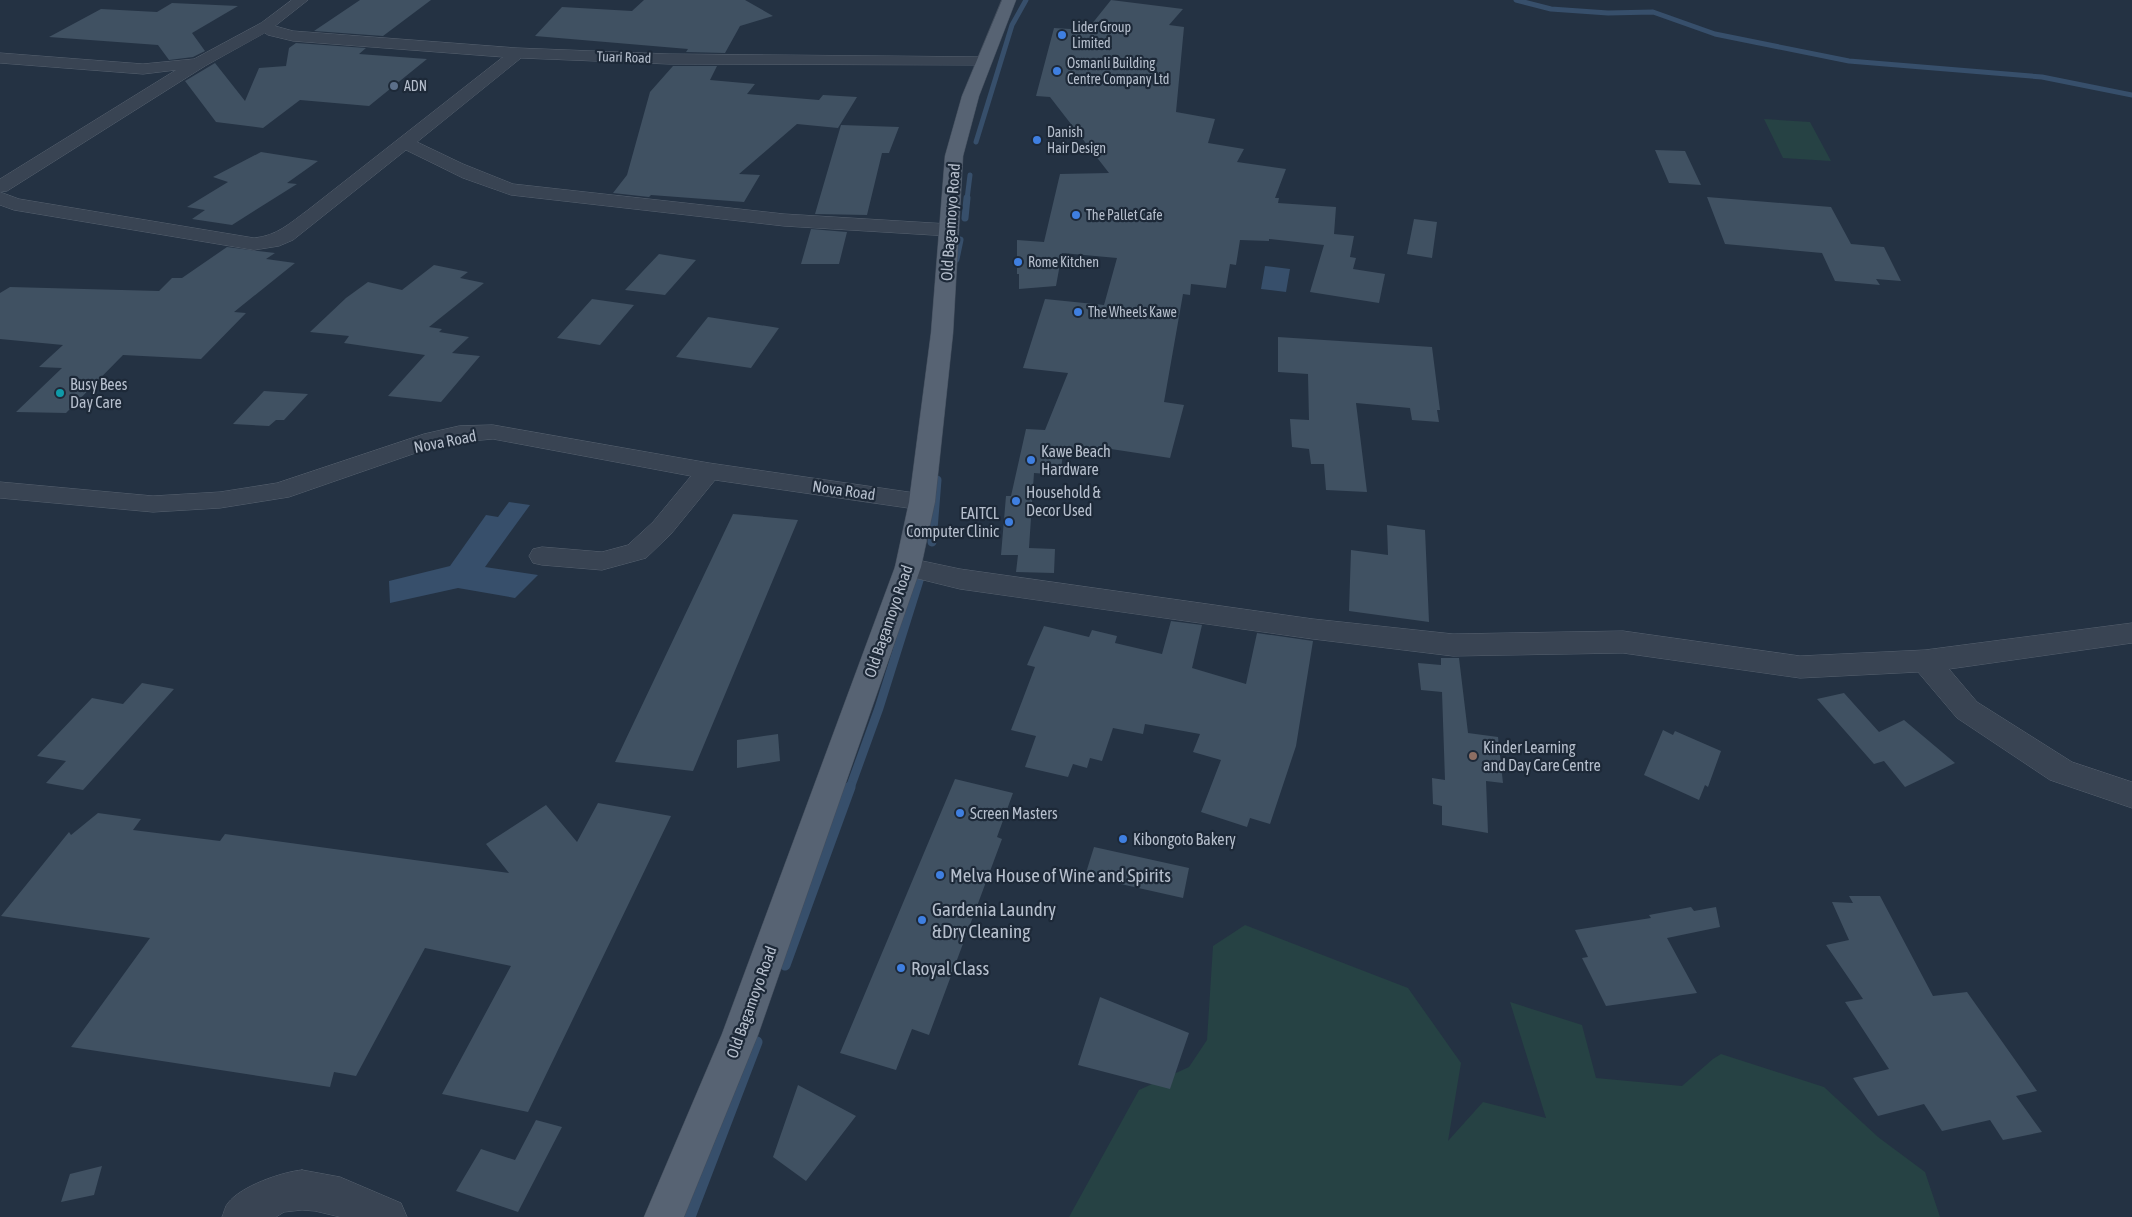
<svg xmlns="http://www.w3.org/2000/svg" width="2132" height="1217" font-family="'Asap Condensed',sans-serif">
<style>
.green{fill:#264244}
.water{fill:#374f6b}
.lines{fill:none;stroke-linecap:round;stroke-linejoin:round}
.stream-far3{stroke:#374f6b;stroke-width:5}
.stream-far2{stroke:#374f6b;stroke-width:7}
.stream-far1{stroke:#374f6b;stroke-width:9}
.stream{stroke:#374f6b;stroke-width:11}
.building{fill:#405162}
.minor-casing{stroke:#576270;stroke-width:1}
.primary-casing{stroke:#424d5c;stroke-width:1}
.minor{fill:#394453;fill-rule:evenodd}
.primary{fill:#576373;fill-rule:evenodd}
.shop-dot{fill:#3f7fe0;stroke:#1d2938;stroke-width:2}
.service-dot{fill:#5c6f8a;stroke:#1d2938;stroke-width:2}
.culture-dot{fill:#0f9aa8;stroke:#1d2938;stroke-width:2}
.education-dot{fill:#8d6e63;stroke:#1d2938;stroke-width:2}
.labels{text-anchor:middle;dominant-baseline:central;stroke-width:4.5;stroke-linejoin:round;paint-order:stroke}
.far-poi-label{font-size:14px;fill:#b6bfcd;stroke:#1d2938;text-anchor:start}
.far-street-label{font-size:14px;fill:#b6bfcd;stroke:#1d2938}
.street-label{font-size:16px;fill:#b6bfcd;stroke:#1d2938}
.poi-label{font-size:16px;fill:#b6bfcd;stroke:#1d2938;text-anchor:start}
.near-poi-label{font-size:19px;fill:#b6bfcd;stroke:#1d2938;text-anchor:start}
</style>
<rect width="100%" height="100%" fill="#243243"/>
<path class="green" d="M 1764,119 L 1810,122 L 1831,161 L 1783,158 Z
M 1245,925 L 1408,988 L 1461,1063 L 1448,1141 L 1483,1102 L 1546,1118 L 1510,1002 L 1582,1025 L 1596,1078 L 1682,1086 L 1713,1059 L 1721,1054 L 1824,1087 L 1878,1137 L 1925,1172 L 1940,1217 L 1069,1217 L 1139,1090 L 1189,1067 L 1207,1040 L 1213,946 Z"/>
<path class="water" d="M 1265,266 L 1290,269 L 1286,292 L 1261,289 Z
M 509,502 L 530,505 L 485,567 L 538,575 L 515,598 L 458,588 L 390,603 L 389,581 L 450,566 L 486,515 L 498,517 Z"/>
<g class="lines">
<path class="stream-far3" d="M 1516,0 L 1551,9 L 1608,13 L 1653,12 L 1715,34 L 1849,61 L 2042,77 L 2132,95
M 976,142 L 1012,25 L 1026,0
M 967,199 L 970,175"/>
<path class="stream-far2" d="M 965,218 L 967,198
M 956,259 L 960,240"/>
<path class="stream-far1" d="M 932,542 L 937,480
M 850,788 L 879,708 L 922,571"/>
<path class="stream" d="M 785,965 L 850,787
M 690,1217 L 757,1042"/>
</g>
<path class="building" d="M 360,0 L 431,0 L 383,36 L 314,31 Z
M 644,0 L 745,0 L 773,16 L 740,26 L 725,53 L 686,52 L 688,49 L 535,36 L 562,7 L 632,11 Z
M 1111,0 L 1183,9 L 1169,25 L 1184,27 L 1176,112 L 1215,119 L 1208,143 L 1244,149 L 1237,162 L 1286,169 L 1275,198 L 1279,198 L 1278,203 L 1336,207 L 1334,234 L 1354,236 L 1350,257 L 1356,258 L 1353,269 L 1385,274 L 1379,303 L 1310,292 L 1324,245 L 1269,239 L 1269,241 L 1240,240 L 1236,265 L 1230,264 L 1226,288 L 1191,284 L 1190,295 L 1183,294 L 1164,402 L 1184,405 L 1170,458 L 1111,449 L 1110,453 L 1064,448 L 1060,475 L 1034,473 L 1029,548 L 1055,549 L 1054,573 L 1016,572 L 1018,555 L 1001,555 L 1006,496 L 1011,496 L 1026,429 L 1045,430 L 1068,373 L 1023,368 L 1045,299 L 1104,305 L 1117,258 L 1062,253 L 1056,286 L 1019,289 L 1019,274 L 1017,274 L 1017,240 L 1044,242 L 1060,174 L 1109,173 L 1050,97 L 1036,96 L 1054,28 L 1087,30 Z
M 172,3 L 238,6 L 192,33 L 205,51 L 193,57 L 169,60 L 158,45 L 49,37 L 101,9 L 157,12 Z
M 296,43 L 366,48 L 359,54 L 427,59 L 369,106 L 300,100 L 263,128 L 216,122 L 185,81 L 215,63 L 245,101 L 259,68 L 286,66 L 289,48 Z
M 673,66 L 717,66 L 710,80 L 755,84 L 747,94 L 819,100 L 823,95 L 857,97 L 838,128 L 797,124 L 739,174 L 760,175 L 744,202 L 651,195 L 649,197 L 613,193 L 627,175 L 650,92 Z
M 841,125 L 899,127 L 889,153 L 882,153 L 867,215 L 815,214 Z
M 1655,150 L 1685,151 L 1701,185 L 1669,183 Z
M 261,152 L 318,161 L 287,183 L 297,184 L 232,225 L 192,219 L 205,210 L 187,207 L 228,182 L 213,177 Z
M 1707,197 L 1831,207 L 1851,244 L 1884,247 L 1901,281 L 1876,279 L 1880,285 L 1835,281 L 1822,253 L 1725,244 Z
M 1414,219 L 1437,222 L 1432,258 L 1407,254 Z
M 811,229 L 847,232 L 839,264 L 801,264 Z
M 227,247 L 275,253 L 266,259 L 295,263 L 234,312 L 246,313 L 201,359 L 123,355 L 66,413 L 16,412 L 62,368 L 39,367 L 63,345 L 0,339 L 0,293 L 10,287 L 159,291 L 172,278 L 182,278 Z
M 659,254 L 696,260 L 665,295 L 625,290 Z
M 434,265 L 468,272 L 460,278 L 484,283 L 429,327 L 442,329 L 439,332 L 469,337 L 452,353 L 480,356 L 441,402 L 388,396 L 425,355 L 344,343 L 349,336 L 310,332 L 346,298 L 368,282 L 402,290 Z
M 592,299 L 634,305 L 600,345 L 557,338 Z
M 708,317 L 779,328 L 751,368 L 676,357 Z
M 1278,337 L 1432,347 L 1440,410 L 1437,410 L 1439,422 L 1412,420 L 1410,408 L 1356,403 L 1367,492 L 1326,490 L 1324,464 L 1311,464 L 1309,449 L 1292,447 L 1290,419 L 1309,420 L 1308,374 L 1278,372 Z
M 264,391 L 308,394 L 284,420 L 276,420 L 269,426 L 233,424 Z
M 733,514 L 798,520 L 693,771 L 615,762 Z
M 1387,525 L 1425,530 L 1429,622 L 1349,611 L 1351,550 L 1388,555 Z
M 1171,621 L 1202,625 L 1192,668 L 1246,684 L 1257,633 L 1313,641 L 1296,746 L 1270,824 L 1250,818 L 1247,827 L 1201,812 L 1221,760 L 1193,752 L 1200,734 L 1145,724 L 1143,734 L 1113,728 L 1102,761 L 1090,758 L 1087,768 L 1073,764 L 1068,777 L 1025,767 L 1036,736 L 1011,730 L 1035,667 L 1027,665 L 1044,626 L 1089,637 L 1092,630 L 1117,636 L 1115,643 L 1162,654 Z
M 1441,658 L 1459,658 L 1468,733 L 1498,737 L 1503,783 L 1486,781 L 1488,833 L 1442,825 L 1442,806 L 1433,804 L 1432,778 L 1445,780 L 1442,692 L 1421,690 L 1418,663 L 1441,665 Z
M 142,683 L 174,689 L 83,790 L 46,783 L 66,761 L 37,756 L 92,698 L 123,704 Z
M 1844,693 L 1879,732 L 1904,720 L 1955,763 L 1905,787 L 1884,761 L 1874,764 L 1817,699 Z
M 1663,730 L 1673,735 L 1675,731 L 1721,751 L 1708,787 L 1705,785 L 1699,800 L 1644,775 Z
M 778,734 L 780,761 L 737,768 L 737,740 Z
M 955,779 L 1013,793 L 997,837 L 1002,839 L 929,1035 L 912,1029 L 896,1070 L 840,1053 Z
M 598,803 L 671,816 L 528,1112 L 442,1094 L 511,966 L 425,948 L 356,1076 L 334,1072 L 330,1087 L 71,1047 L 150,938 L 1,916 L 69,832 L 71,835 L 98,813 L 141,819 L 133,830 L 220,841 L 225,834 L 509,873 L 486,844 L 546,805 L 577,842 Z
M 1094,847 L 1189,868 L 1183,898 L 1085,876 Z
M 1849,896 L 1880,896 L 1933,996 L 1967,992 L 2037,1091 L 2016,1096 L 2042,1132 L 2003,1140 L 1990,1120 L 1942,1131 L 1924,1104 L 1878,1116 L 1853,1078 L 1889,1069 L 1845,1002 L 1863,999 L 1826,945 L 1849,940 L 1832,902 L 1853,903 Z
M 1691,907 L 1694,911 L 1716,907 L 1720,927 L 1667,938 L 1697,993 L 1606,1006 L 1582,958 L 1588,957 L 1575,930 L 1651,918 L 1649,915 Z
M 1100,997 L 1189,1033 L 1170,1089 L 1078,1065 Z
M 798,1085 L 856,1116 L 806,1181 L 773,1157 Z
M 536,1120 L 562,1127 L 518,1212 L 456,1191 L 481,1149 L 515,1160 Z
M 102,1166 L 94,1195 L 61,1202 L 70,1174 Z"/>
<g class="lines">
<g class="minor-casing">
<path id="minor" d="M 292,0 L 308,0 L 275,26 L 293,31 L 517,48 L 669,54 L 990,57 L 992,60 L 990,63 L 984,65 L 669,64 L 521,58 L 417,142 L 463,164 L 513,184 L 784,214 L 949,224 L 956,226 L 959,230 L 956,234 L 949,236 L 784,226 L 511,195 L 463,178 L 406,150 L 293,240 L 279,246 L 254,250 L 14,210 L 0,205 L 0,179 L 176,70 L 143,74 L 0,63 L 0,53 L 143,64 L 194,59 L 261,23 ZM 265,33 L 268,35 L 293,41 L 503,57 L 308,210 C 290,223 277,236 254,238 L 19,199 L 0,192 L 7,191 L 205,66 Z
M 493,425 L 709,463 L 922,494 L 931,496 L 935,502 L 931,508 L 922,510 L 715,480 L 671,534 L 646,558 L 602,570 L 542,565 L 533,563 L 529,556 L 533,549 L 542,547 L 602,552 L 628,545 L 653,522 L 691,476 L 493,439 L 459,442 L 430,448 L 289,497 L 220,508 L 153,512 L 0,498 L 0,482 L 153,496 L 220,492 L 277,483 L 424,434 L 459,426 Z
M 908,558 L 960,569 L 1313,619 L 1453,634 L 1623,631 L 1800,656 L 1925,650 L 2132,623 L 2132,643 L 1949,669 L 1977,702 L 2072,762 L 2132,782 L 2132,808 L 2050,780 L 1957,718 L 1918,672 L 1800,678 L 1623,653 L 1453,656 L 1313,639 L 960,589 L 899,574 L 895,567 L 899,560 Z
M 302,1170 L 340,1177 L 401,1203 L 407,1217 L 340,1217 L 315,1211 L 302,1210 L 284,1212 L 276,1217 L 222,1217 C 224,1213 225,1206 228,1203 C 241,1186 282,1172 302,1170 Z"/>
</g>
<g class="primary-casing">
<path id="primary" d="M 1002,0 L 1016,0 L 979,96 L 963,156 L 953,333 L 935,502 L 921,567 L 758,1035 L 684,1217 L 644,1217 L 722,1034 L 895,567 L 909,502 L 931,333 L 945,156 L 962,96 Z"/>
</g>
<use href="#minor" class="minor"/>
<use href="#primary" class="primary"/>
</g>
<g class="shop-dot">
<circle cx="1062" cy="35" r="5"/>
<circle cx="1057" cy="71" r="5"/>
<circle cx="1037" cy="140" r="5"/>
<circle cx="1076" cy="215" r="5"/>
<circle cx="1018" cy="262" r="5"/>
<circle cx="1078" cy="312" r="5"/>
<circle cx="1031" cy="460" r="5"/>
<circle cx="1016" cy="501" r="5"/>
<circle cx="1009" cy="522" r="5"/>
<circle cx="960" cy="813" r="5"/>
<circle cx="1123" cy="839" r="5"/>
<circle cx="940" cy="875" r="5"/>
<circle cx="922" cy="920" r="5"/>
<circle cx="901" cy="968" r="5"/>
</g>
<circle class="service-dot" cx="394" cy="86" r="5"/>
<circle class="culture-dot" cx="60" cy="393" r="5"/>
<circle class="education-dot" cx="1473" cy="756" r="5"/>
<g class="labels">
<g class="far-poi-label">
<text x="1072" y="27">Lider Group<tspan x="1072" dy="16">Limited</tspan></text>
<text x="1067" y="63">Osmanli Building<tspan x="1067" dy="16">Centre Company Ltd</tspan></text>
<text x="404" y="86">ADN</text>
<text x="1047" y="132">Danish<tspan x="1047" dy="16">Hair Design</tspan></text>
<text x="1086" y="215">The Pallet Cafe</text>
<text x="1028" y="262">Rome Kitchen</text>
<text x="1088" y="312">The Wheels Kawe</text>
</g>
<g class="far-street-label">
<text transform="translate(624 57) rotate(2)">Tuari Road</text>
</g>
<g class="street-label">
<text transform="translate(950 222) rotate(-86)">Old Bagamoyo Road</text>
<text transform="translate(445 441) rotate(-11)">Nova Road</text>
<text transform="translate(844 490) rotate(8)">Nova Road</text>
<text transform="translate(888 621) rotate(-71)">Old Bagamoyo Road</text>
<text transform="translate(751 1002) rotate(-70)">Old Bagamoyo Road</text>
</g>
<g class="poi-label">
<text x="70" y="384">Busy Bees<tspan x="70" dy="18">Day Care</tspan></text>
<text x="1041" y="451">Kawe Beach<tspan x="1041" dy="18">Hardware</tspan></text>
<text x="1026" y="492">Household &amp;<tspan x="1026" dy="18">Decor Used</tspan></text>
<text x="999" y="513" text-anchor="end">EAITCL<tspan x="999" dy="18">Computer Clinic</tspan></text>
<text x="1483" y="747">Kinder Learning<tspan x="1483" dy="18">and Day Care Centre</tspan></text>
<text x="970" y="813">Screen Masters</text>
<text x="1133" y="839">Kibongoto Bakery</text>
</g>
<g class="near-poi-label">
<text x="950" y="875">Melva House of Wine and Spirits</text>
<text x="932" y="909">Gardenia Laundry<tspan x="932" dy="22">&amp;Dry Cleaning</tspan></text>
<text x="911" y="968">Royal Class</text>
</g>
</g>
</svg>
